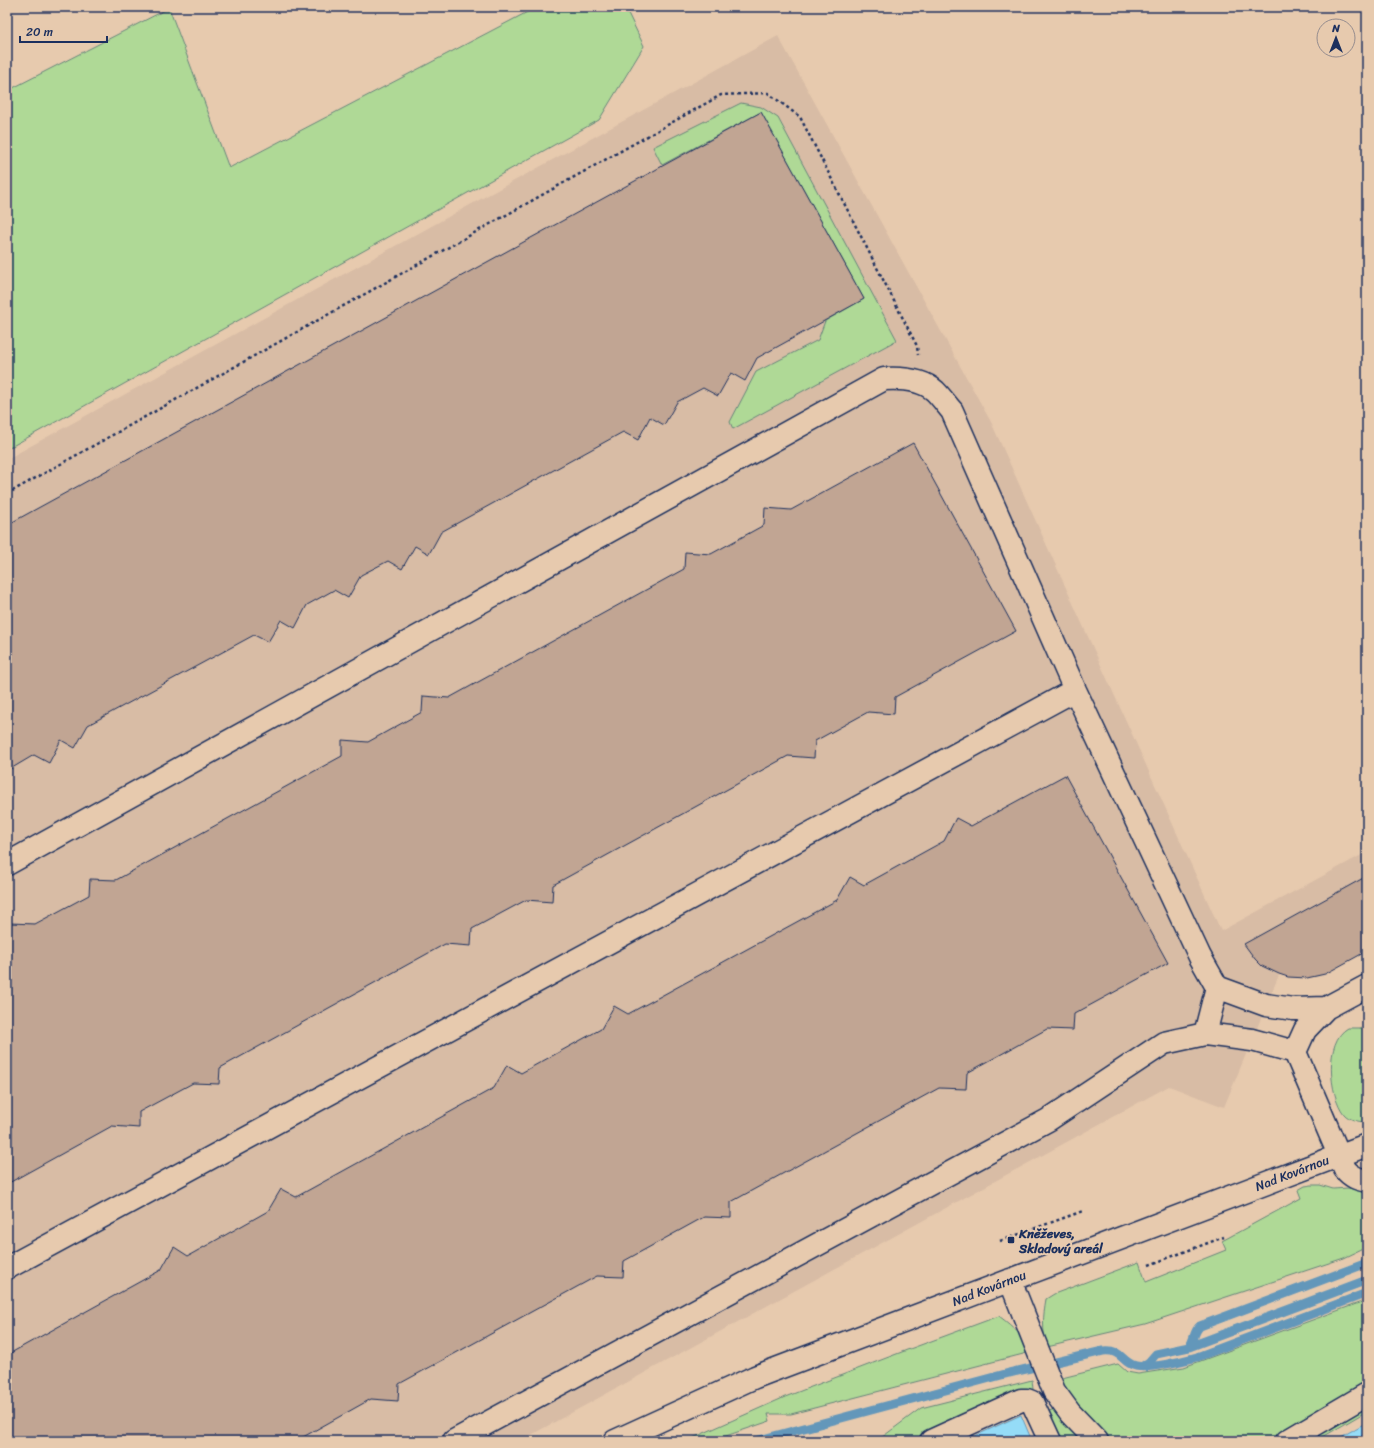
<svg xmlns="http://www.w3.org/2000/svg" width="1374" height="1448" font-family="Sriracha,sans-serif">
<style>
.built{fill:#d8bca5}
.green{fill:#afd996;stroke:#65847a}
.water{fill:#95dcf7;stroke:#6497ba}
.lines{fill:none;stroke-linecap:round;stroke-linejoin:round}
.stream{stroke:#6497ba;stroke-width:9}
.building{fill:#c1a593;stroke:#1b2f5e}
.minor-casing{stroke:#1b2f5e;stroke-width:25}
.path{stroke:#1b2f5e;stroke-width:2.5;stroke-dasharray:3 3;stroke-linecap:butt}
.minor{stroke:#e7caae;stroke-width:22}
.poi-dot{fill:#1b2f5e;stroke:#e7caae;stroke-width:1.5}
.labels{text-anchor:middle;dominant-baseline:central;stroke-width:4;stroke-linejoin:round;paint-order:stroke}
.street-label{font-size:13px;fill:#1b2f5e;stroke:#e7caae}
.poi-label{font-size:13px;font-weight:bold;fill:#1b2f5e;stroke:#e7caae;text-anchor:start}
</style>
<rect width="100%" height="100%" fill="#e7caae"/>
<filter id="ink" filterUnits="userSpaceOnUse"><feTurbulence type="fractalNoise" baseFrequency=".025" numOctaves="2"/><feDisplacementMap in="SourceGraphic" scale="8" xChannelSelector="R" yChannelSelector="G"/><feConvolveMatrix kernelMatrix="1 2 1 2 8 2 1 2 1" color-interpolation-filters="sRGB"/></filter>
<g filter="url(#ink)">
<path class="built" d="M 778,36 L 991,422 L 1221,931 L 1367,852 L 1367,951 L 1325,974 L 1316,977 L 1296,978 L 1279,975 L 1224,1107 L 1169,1086 L 520,1441 L 7,1441 L 7,459 Z"/>
<path class="green" d="M 537,7 L 625,7 L 644,46 L 599,120 L 7,449 L 7,91 L 169,8 L 229,168 Z
M 741,103 L 761,107 L 778,118 L 897,340 L 733,429 L 730,422 L 756,372 L 818,340 L 825,321 L 864,299 L 761,112 L 662,165 L 653,147 Z
M 1348,1028 L 1359,1028 L 1367,1030 L 1367,1122 C 1360,1122 1349,1120 1344,1114 C 1329,1095 1324,1041 1348,1028 Z
M 1312,1185 L 1320,1185 L 1333,1189 L 1348,1188 L 1367,1192 L 1367,1247 L 1344,1258 L 1145,1324 L 1047,1347 C 1042,1330 1043,1316 1046,1299 L 1054,1294 L 1139,1262 L 1146,1282 L 1226,1250 L 1222,1241 L 1301,1198 L 1298,1190 L 1305,1186 Z
M 1367,1300 L 1367,1383 L 1269,1441 L 1109,1441 L 1079,1409 L 1058,1379 L 1118,1364 L 1127,1372 L 1138,1374 L 1184,1367 Z
M 999,1316 C 1016,1329 1021,1334 1031,1352 L 791,1414 L 768,1414 L 770,1421 L 711,1441 L 686,1441 L 785,1397 L 907,1350 Z
M 1032,1380 L 1033,1389 L 1013,1396 L 916,1441 L 877,1441 L 921,1408 Z
M 1367,1403 L 1367,1411 L 1316,1441 L 1303,1441 Z
M 1054,1409 L 1086,1441 L 1058,1441 L 1047,1412 Z"/>
<path class="water" d="M 1021,1415 L 1032,1441 L 964,1441 Z
M 1367,1422 L 1367,1441 L 1334,1441 Z"/>
<g class="lines">
<path class="stream" d="M 1189,1347 C 1195,1340 1193,1332 1200,1326 L 1367,1263
M 1143,1366 L 1149,1362 L 1156,1354 L 1189,1347 L 1367,1280
M 756,1441 L 1009,1373 L 1103,1351 C 1123,1349 1121,1363 1136,1366 C 1150,1369 1182,1361 1197,1357 L 1367,1293"/>
</g>
<path class="building" d="M 761,112 L 864,299 L 757,358 L 745,381 L 731,373 L 718,396 L 703,388 L 677,402 L 664,425 L 650,417 L 638,440 L 623,432 L 441,532 L 429,554 L 415,546 L 402,569 L 388,561 L 361,575 L 348,598 L 334,590 L 307,605 L 295,628 L 281,620 L 268,642 L 254,635 L 88,725 L 75,748 L 61,740 L 49,763 L 34,755 L 7,771 L 7,525 Z
M 913,443 L 1016,631 L 895,697 L 894,714 L 868,712 L 815,741 L 814,758 L 788,756 L 553,885 L 552,902 L 526,900 L 472,929 L 471,946 L 445,944 L 220,1068 L 219,1084 L 193,1083 L 139,1112 L 139,1128 L 112,1126 L 7,1184 L 7,940 L 9,939 L 10,923 L 35,924 L 89,895 L 90,879 L 116,880 L 342,756 L 342,740 L 368,742 L 422,712 L 423,696 L 449,698 L 684,569 L 685,552 L 711,554 L 764,525 L 765,508 L 791,510 Z
M 1065,775 L 1168,963 L 1074,1014 L 1073,1030 L 1047,1029 L 967,1073 L 966,1089 L 939,1088 L 731,1202 L 731,1218 L 704,1217 L 624,1261 L 623,1277 L 597,1276 L 399,1384 L 398,1401 L 371,1399 L 296,1441 L 7,1441 L 7,1355 L 161,1270 L 174,1247 L 188,1256 L 268,1211 L 281,1189 L 296,1197 L 494,1088 L 507,1065 L 521,1073 L 601,1029 L 614,1006 L 628,1014 L 837,900 L 850,877 L 864,885 L 944,841 L 956,818 L 971,826 Z
M 1367,876 L 1367,951 L 1325,974 L 1307,978 L 1288,977 L 1279,974 L 1262,966 L 1255,959 L 1244,944 Z"/>
<g class="lines">
<g class="minor-casing">
<path id="minor" d="M 7,864 L 884,379 C 901,378 922,379 935,391 C 941,397 946,404 952,411 L 1075,690 L 1200,957 L 1217,987 L 1205,1034
M 1367,986 L 1326,1008 L 1305,1030 L 1295,1052 L 1345,1169 C 1351,1177 1358,1179 1367,1181
M 1217,987 L 1266,1005 L 1293,1009 L 1326,1008
M 7,1268 L 1075,690
M 1010,1280 L 1054,1391 L 1070,1413 L 1097,1441
M 454,1441 L 1048,1120 L 1164,1043 L 1205,1034 L 1252,1040 L 1295,1052
M 615,1441 L 755,1377 L 1367,1145
M 931,1441 L 1021,1400 L 1027,1400 L 1032,1402 L 1050,1441
M 1287,1441 L 1367,1394"/>
</g>
<path class="path" d="M 7,494 L 721,95 L 768,93 L 800,117 L 917,346 L 918,355
M 1000,1241 L 1083,1211
M 1149,1265 L 1224,1237"/>
<use href="#minor" class="minor"/>
</g>
</g>
<rect class="poi-dot" x="1007" y="1236" width="8" height="8" rx="2"/>
<g class="labels">
<g class="street-label">
<text transform="translate(1292 1173) rotate(-21)">Nad Kovárnou</text>
<text transform="translate(989 1288) rotate(-21)">Nad Kovárnou</text>
</g>
<g class="poi-label">
<text x="1019" y="1233">Kněževes,<tspan x="1019" dy="15">Skladový areál</tspan></text>
</g>
</g>
<rect width="1374" height="1448" fill="none" stroke="#e7caae" stroke-width="24"/>
<rect x="12" y="12" width="1350" height="1424" fill="none" stroke="#1b2f5e" stroke-width="1.5" filter="url(#ink)"/>
<g transform="translate(1336 38)"><circle r="19" fill="#e7caae" stroke="#958c8e"/>
<path d="M0-3L7 15L0 10L-7 15Z" fill="#1b2f5e"/>
<text y="-6" font-size="11" font-weight="bold" text-anchor="middle" fill="#1b2f5e">N</text>
</g>
<path d="M20 36v6h87v-6" fill="none" stroke="#1b2f5e" stroke-width="2"/>
<text x="26" y="36" font-size="12" fill="#1b2f5e" stroke="#e7caae" stroke-width="3" paint-order="stroke">20 m</text>
</svg>
